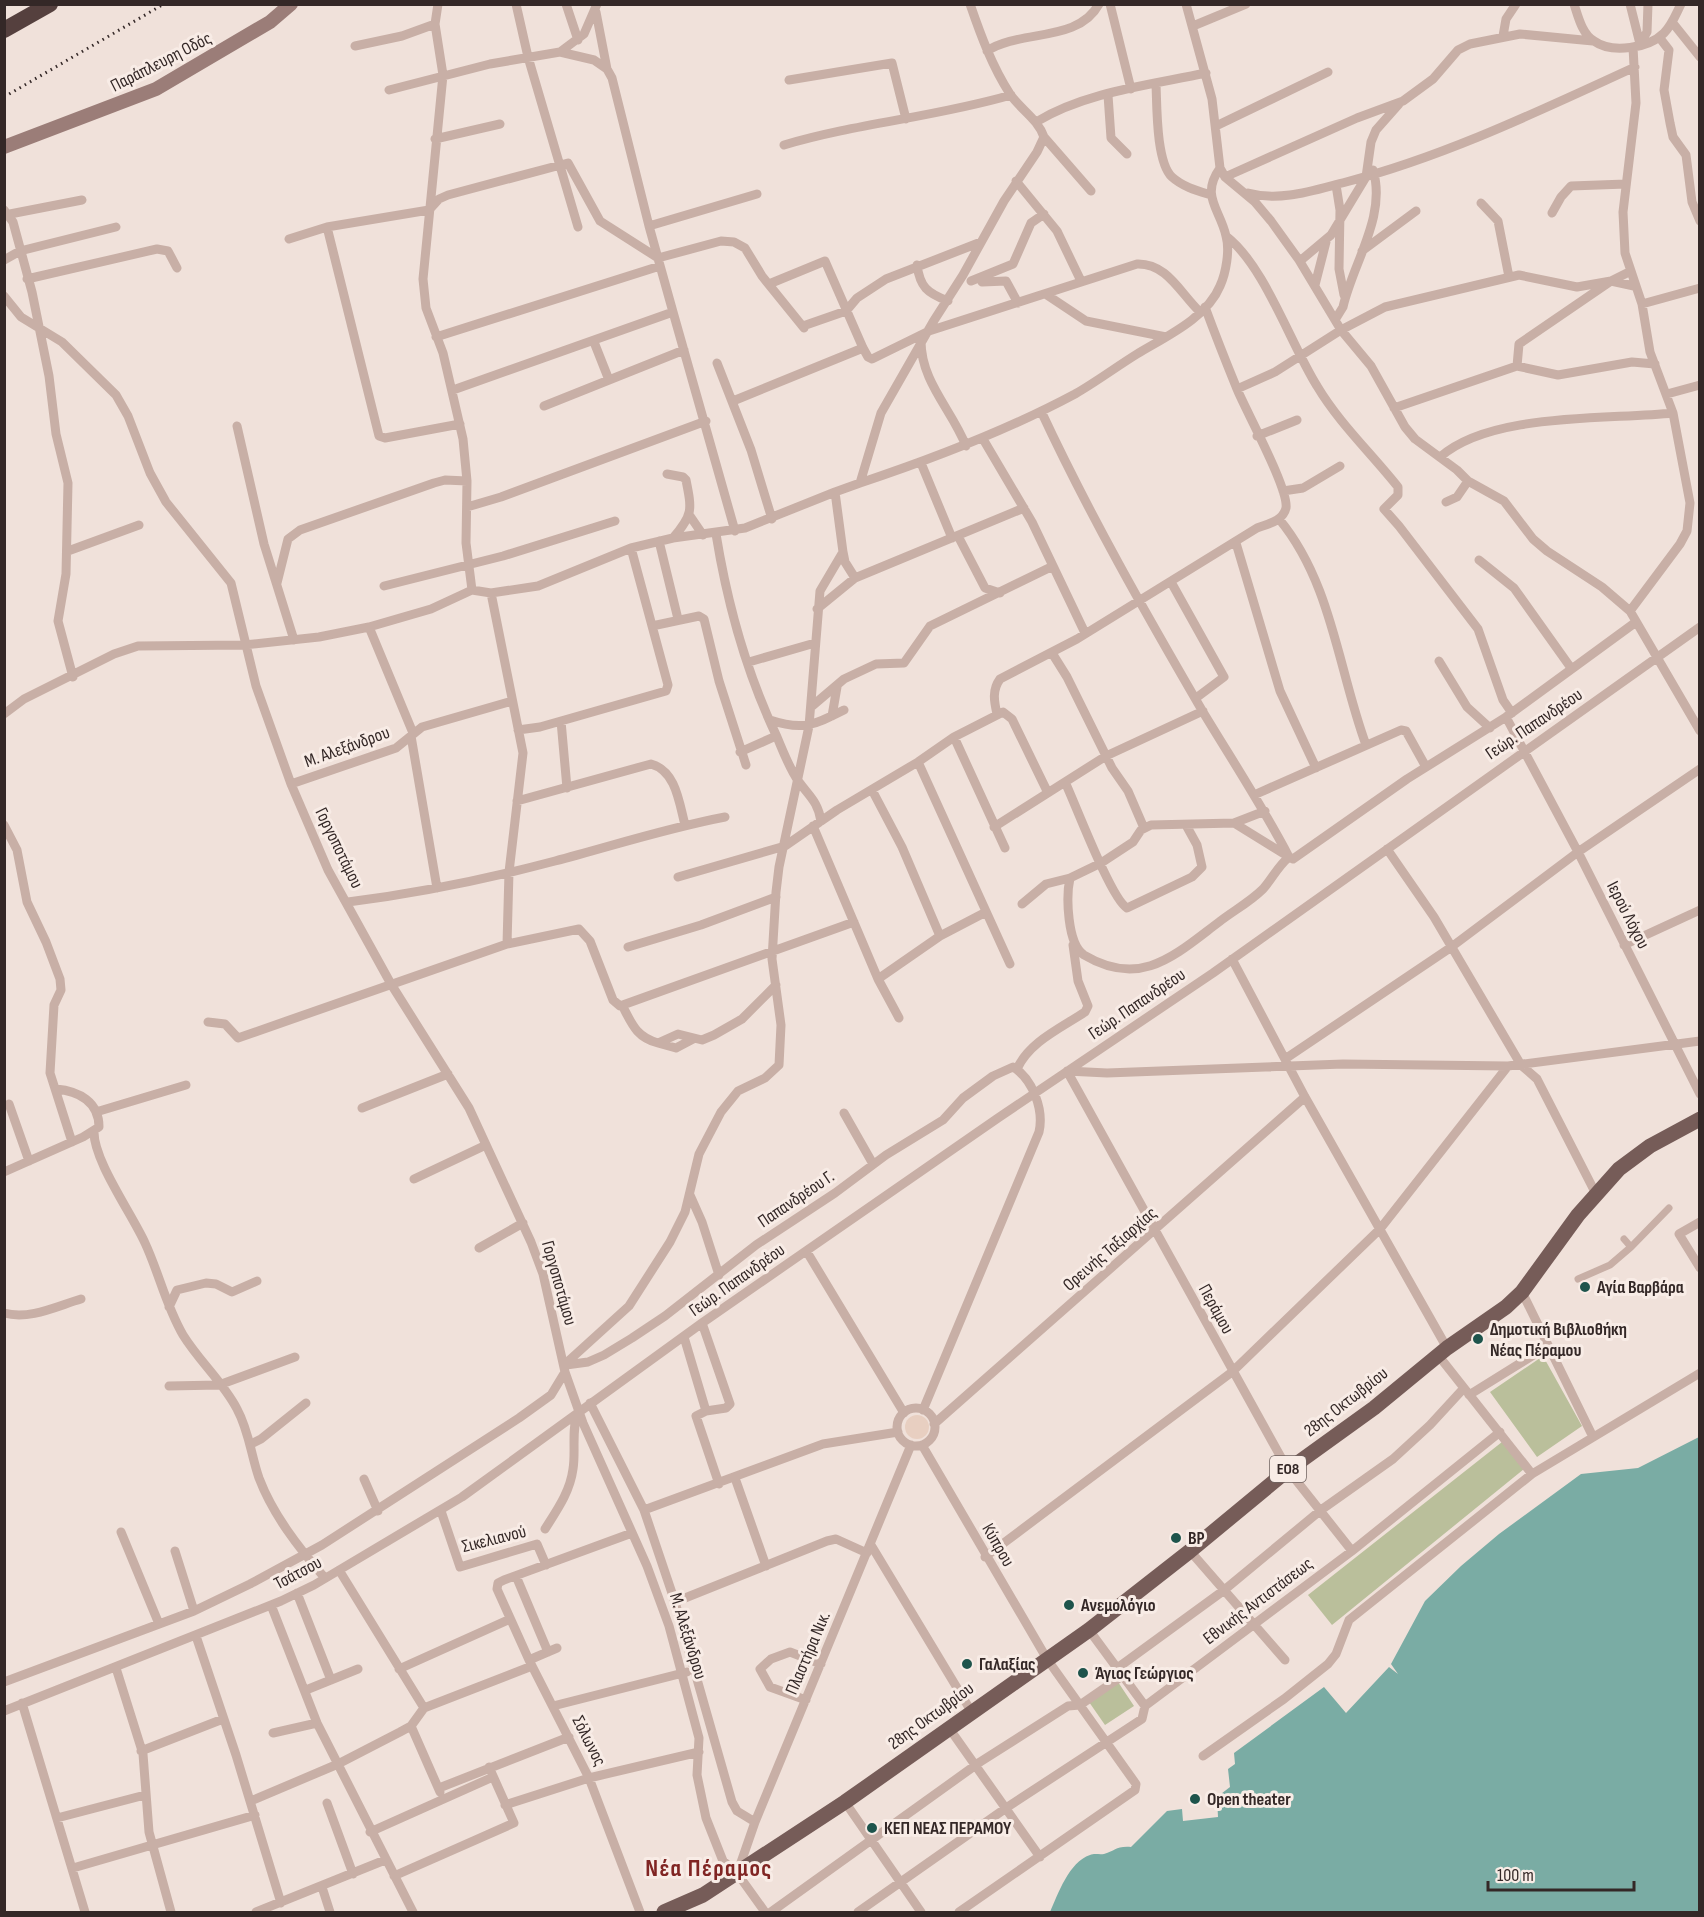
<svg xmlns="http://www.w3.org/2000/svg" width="1704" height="1917" font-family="'Sofia Sans Condensed',sans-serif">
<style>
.green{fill:#babf9b}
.plaza{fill:#e8cfc1}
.water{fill:#7aaca4}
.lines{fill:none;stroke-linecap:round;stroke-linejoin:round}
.pedestrian{stroke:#c8afa6;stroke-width:7}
.minor{stroke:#c8afa6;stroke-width:9}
.secondary{stroke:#9b7d78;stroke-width:14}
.primary{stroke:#765c58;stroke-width:15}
.motorway{stroke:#55403e;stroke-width:16}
.rail{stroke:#342827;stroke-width:3;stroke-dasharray:1.5 4.5;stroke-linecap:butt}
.poi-dot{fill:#1e544c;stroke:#f8ece6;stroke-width:2}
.labels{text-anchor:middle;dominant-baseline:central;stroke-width:6;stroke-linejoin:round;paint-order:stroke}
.shield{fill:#f8ece6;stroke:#6f6360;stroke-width:1.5}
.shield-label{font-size:16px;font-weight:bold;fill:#342827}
.street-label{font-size:18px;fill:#342827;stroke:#f8ece6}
.poi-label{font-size:18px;font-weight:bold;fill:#342827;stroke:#f8ece6;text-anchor:start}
.district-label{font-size:24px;font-weight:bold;letter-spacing:1.5px;fill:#802523;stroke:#f8ece6}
</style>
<rect width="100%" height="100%" fill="#f0e1da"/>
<path class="green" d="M 1543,1356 L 1582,1426 L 1537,1457 L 1490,1392 Z
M 1502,1442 L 1524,1469 L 1332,1625 L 1308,1595 Z
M 1118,1682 L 1134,1706 L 1105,1725 L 1089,1702 Z"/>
<path class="plaza" d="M905 1427a12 12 0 1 1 24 0a12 12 0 1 1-24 0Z"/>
<path class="water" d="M 1699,1437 L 1699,1912 L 1050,1912 C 1058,1894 1069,1862 1090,1855 C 1095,1853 1099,1855 1104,1854 C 1116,1851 1115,1846 1131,1847 L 1167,1811 L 1182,1809 L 1183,1821 L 1218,1817 L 1217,1797 L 1230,1787 L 1228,1769 L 1235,1764 L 1234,1753 L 1324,1687 L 1346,1713 L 1389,1667 L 1398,1674 L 1391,1664 L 1425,1601 L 1461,1566 L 1499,1534 L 1581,1474 L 1638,1468 Z"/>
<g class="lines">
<path class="pedestrian" d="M 1624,1239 L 1631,1247 L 1669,1208
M 1578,1279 L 1610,1265 L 1631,1247"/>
<path class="minor" d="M 438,4 L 435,24 L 443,75 L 423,279 L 426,308 L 443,353 L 463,439 L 467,481 L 466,543 L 472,590
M 516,4 L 528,57 L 578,227
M 566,4 L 578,40
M 1110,4 L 1131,89
M 1186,4 L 1212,99 L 1220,168 L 1225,177 L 1255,202 L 1271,221 L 1299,260 L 1341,330 L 1371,366 L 1405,427 L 1415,439 L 1457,470 L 1468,481 L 1504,501 L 1533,539 L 1547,551 L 1602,587 L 1630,611 L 1700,731
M 1574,4 C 1578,16 1582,34 1594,41 C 1612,54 1649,48 1664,33 C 1672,25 1676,14 1681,4
M 1630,4 L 1640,44
M 596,12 L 607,69
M 1672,22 L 1700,57
M 1193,26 L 1246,4
M 1503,36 L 1506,19 L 1516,4
M 1659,37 L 1669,50 L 1664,90 L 1670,123 L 1673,137 L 1686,155 L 1692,202 L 1700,221
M 1640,44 L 1647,32 L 1648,4
M 355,46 L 402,36 L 435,24
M 987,51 C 1020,29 1078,43 1099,4
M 560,52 L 584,34 L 597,4
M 789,80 L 892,63 L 906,119
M 1156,84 C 1157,106 1156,162 1172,177 C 1183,187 1198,191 1211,195
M 389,90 L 490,64 L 560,52 L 594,60 L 607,69 L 612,78 L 649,226
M 1108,95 L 1111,138 L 1127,154
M 1036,122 C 1085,92 1150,85 1206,73
M 1216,126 L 1328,72
M 1044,137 L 1091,191
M 435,139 L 500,124
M 784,145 C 858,123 936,117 1011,95
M 1225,177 L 1357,118 L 1403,101 L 1433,79 L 1458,50 L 1470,44 L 1520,34 L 1593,41
M 1016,181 L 1057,231 L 1081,281
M 1336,185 L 1340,210 L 1339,269 L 1344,295
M 1248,193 C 1281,202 1314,190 1346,182 C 1446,156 1541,110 1635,67
M 1481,203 L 1498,221 L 1509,277
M 4,210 L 13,222 L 32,292 L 49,376 L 56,434 L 68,483 L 66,574 L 58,621 L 73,677
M 1552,213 L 1561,197 L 1571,186 L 1626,184
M 10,214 L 82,200
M 327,227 L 379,436 L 385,438 L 460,424
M 1226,236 C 1265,266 1290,343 1317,386 C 1339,423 1371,453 1398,487 L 1398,495 L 1384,509 L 1399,526 L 1478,629 L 1503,700 L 1512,713
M 289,239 L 327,227 L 429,210 L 439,199 L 448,195 L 568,163 L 600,221 L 658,258 L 721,241 L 734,242 L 745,248 L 762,276 L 804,328
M 1362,251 L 1416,211
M 4,260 L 20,251 L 116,227
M 1300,261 L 1331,235 L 1366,177 L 1371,142 L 1376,130 L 1399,104
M 917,265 C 920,287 927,293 948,301
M 27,279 L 157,249 L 168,251 L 177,268
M 971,281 L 1013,264 L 1031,223 L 1044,214
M 982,282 L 1006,281 L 1018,303
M 769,284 L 825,261 L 863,348 L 868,357 L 872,359 L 929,331 L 1137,264 C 1167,263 1180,293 1200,312
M 1315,285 L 1326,242
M 1047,295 L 1086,321 L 1166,337
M 4,296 L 21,317 L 62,342 L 116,395 L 128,416 L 150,473 L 166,502 L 231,583 L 256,686 L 291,784 L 328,870 L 391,984 L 469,1108 L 531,1242 L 543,1274 L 565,1372 L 583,1423 L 647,1566 L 669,1626 L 699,1738 L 697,1775 L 706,1818 L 723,1861 L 737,1873 L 765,1912
M 1642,304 L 1700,288
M 673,312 L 649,226 L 757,194
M 1335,320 L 1343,307 C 1353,263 1387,216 1373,170
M 803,326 L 846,311 L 857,298 L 886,279 L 981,242
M 436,337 L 660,266
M 921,341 C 921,382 952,410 966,446
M 594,342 L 609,380
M 717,363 L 751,450 L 772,519
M 1517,366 L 1519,344 L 1611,281 L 1634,286
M 1237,389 L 1275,372 L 1341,330 L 1385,307 L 1519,275 L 1577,287 L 1611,281 L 1629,272
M 453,390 L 673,312 L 735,531
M 1667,394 L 1700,385
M 733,401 L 863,348
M 544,406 L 684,350
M 1394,408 L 1517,366 L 1558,375 L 1632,362 L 1655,364
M 1041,411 C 1089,514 1146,614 1203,712 C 1232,760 1263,807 1289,857 L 1293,859 L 1407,779 L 1506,717 L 1636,622
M 237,426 L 264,544 L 294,640
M 1257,436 L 1297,420
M 983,439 L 1032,522 L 1085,633
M 1440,457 C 1491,412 1607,420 1673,413
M 921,463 L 952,538
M 667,474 L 683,477 L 686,480 C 692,510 693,515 673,538
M 860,483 C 935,458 1006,431 1075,394 C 1096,382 1116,367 1137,354 C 1165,337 1207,318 1220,286 C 1226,273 1230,250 1226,236 C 1220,209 1200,196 1220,168
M 1283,491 L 1303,488 L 1340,466
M 1446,502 L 1457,497 L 1468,481
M 467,507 L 501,497 L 706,421
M 690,516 L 703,535
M 1279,519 C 1332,583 1338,669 1366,745
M 716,534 C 727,602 747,674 777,737 C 783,751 790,770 799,782 C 810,797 818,802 821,821
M 958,536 L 985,588 L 1000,593
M 659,541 L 678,619
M 1236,543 L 1280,691 L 1316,768
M 68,551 L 139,525
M 843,552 L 845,562 L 855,578
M 1479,560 L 1514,588 L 1571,668
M 1171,582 L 1224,677 L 1196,698
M 277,583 L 288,539 L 300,530 L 434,483 L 445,480 L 467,481
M 384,586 L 503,556 L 615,521
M 817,609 L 855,578 L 1024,508
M 1630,611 L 1680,544 L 1687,531 L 1690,503 L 1673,413 L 1650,352 L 1642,304 L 1625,253 L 1623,212 L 1636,103 L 1633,47
M 652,626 L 699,616 L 704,619 L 719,681 L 746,765
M 369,627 L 413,733
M 1052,653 L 1067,677 L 1112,768 L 1128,791 L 1144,828
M 1439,661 L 1467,707 L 1490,728
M 749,662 L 815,643
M 811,707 L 844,679 L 876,664 L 904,663 L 930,626 L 1053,566
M 4,714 L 24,699 L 114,654 L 138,646 L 244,645 L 319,637 L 369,627 L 431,609 L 472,590 L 491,593 L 538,586 L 631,548 L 673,538 L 745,528 L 835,492
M 997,714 C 994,701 992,690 1000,679 L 1077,639 L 1257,528 C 1268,524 1283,521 1286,508 C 1289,489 1246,411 1237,389 C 1226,362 1215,334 1205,307
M 832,716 L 837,687
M 1506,717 L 1578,852 L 1700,1094
M 770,720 C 803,731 814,725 844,710
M 561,721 L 567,788
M 518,730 L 540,727 L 666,691 L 668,685 L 631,548
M 411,736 L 437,888
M 954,737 L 1005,848
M 740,752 L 776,736
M 918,762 L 1010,964
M 1065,782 C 1075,803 1111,899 1127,908 L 1192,877 L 1202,867 L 1197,845 L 1186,825
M 291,784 L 396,748 L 422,727 L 512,701
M 872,790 L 902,847 L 940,936
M 1254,795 L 1401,730 L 1406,731 L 1426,767
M 517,801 L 651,764 C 676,771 679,802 685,825
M 4,825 L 17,850 L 27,902 L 46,942 L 60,979 L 61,990 L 54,1005 L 50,1073 L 72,1142
M 813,826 L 878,979 L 899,1018
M 994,827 L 1106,756 L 1203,711
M 1387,849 L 1434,917 L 1521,1065 L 1537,1079 L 1596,1194
M 678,877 L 785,846 L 837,810 L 918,762 L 954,737 L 1003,712 L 1012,719 L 1047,791
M 1070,878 C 1066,896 1067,944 1084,955 C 1141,989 1175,955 1219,922 C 1233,911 1250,902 1263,889 C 1272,879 1278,866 1289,857 L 1234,823
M 348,902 C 418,893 487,879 555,861 C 612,846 667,828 725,817
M 1022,904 L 1046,884 L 1070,878 L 1101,863 L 1133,842 L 1141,830 L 1151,825 L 1234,823 L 1265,811
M 507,944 L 579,929 L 590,941 L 613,1000 L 620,1006 L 854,922
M 1624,945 L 1700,910
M 628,947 L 701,925 L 776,897
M 1232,959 L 1305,1097 L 1447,1348
M 878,979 L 940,936 L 986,912
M 622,1005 C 632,1024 636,1037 658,1043 L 678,1034 L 702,1040 L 714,1035 L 742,1019 L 776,985
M 208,1022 L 225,1024 L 238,1038 L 507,944 L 509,872 L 523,753 L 491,593
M 658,1043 L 676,1048 L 693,1039
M 1285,1059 L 1450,948 L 1578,852 L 1700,769
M 1017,1069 C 1029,1042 1061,1028 1085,1012 L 1088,1006 L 1078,981 L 1073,945
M 1067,1071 L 1107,1073 L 1343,1064 L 1508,1066 L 1700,1041
M 1067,1071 L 1288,1470 L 1352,1551
M 9,1104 L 29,1161
M 362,1108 L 448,1074
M 96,1112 L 186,1085
M 844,1113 L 873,1164
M 94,1131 C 93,1160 132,1214 145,1243 C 159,1273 166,1306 183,1335 C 199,1361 223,1382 237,1409 C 249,1431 251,1455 259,1478 C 273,1515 299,1548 324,1577
M 4,1172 L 83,1137 L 99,1127 C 99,1102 79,1091 56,1089
M 414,1179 L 486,1145
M 690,1195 L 702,1222 L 719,1275
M 1700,1222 L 1679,1234 L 1700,1268
M 479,1248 L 523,1223
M 807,1252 L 904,1413
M 1522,1292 L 1593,1437
M 169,1307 L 177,1290 L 206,1283 L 216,1284 L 232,1292 L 257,1281
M 4,1313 C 30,1320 57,1306 81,1299
M 702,1323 L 730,1404 L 726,1408 L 706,1411 L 696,1416 L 719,1484
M 684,1337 L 706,1411
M 1438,1355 L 1532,1474
M 564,1365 L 629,1306 L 670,1242 L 685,1212 L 699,1154 L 721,1112 L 738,1091 L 765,1078 L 779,1065 L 781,1025 L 772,959 L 776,892 L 779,867 L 809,726 L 820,591 L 843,552 L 835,492 L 860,483 L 881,413 L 933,322 L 963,275 L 1004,201 L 1037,152 L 1044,137 C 1038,119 1020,109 1010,94 C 992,66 981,36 970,4
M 566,1365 L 588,1362 L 604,1355 L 632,1338 L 665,1316 L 756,1245 L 835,1193 L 886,1155 L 943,1120 L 963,1098 L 993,1076 L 1013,1067 C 1033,1079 1044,1110 1039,1132 L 923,1410
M 169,1386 L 219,1385 L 295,1357
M 1469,1395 L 1548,1346
M 590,1403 L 644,1510 L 675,1602 L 732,1802 L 737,1811 L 755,1822
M897 1427a19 19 0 1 1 38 0a19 19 0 1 1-38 0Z
M 934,1424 L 1305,1097
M 251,1444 L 261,1439 L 306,1403
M 922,1445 L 1047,1659 L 1136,1784 L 1135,1790 L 959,1912
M 735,1478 L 766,1566
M 364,1479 L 378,1511
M 644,1510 L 823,1444 L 898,1432
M 441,1511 L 460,1567 L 537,1544 L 546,1565
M 545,1529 C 557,1510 570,1492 573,1469 C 576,1451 571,1429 578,1413
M 121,1532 L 159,1624
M 632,1533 L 504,1580 L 498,1583 L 497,1589 L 529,1660 L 589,1778 L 640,1912
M 871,1545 L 971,1711
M 175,1551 L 194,1611
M 1190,1551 L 1285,1660
M 985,1557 L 1232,1372 L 1380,1229 L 1508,1066
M 339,1570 L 424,1708
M 516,1576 L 548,1652
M 297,1593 L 331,1680
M 675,1602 L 827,1541 L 836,1539 L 867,1553
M 271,1605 L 317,1723 L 413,1912
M 1089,1630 L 1145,1706
M 196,1636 L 236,1755 L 281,1903
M 529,1660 L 557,1648
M 116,1668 L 143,1754 L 149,1832 L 171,1912
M 399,1669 L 510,1619
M 1116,1669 L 1223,1591 L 1321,1510 L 1393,1459 L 1430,1425 L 1464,1388
M 4,1682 L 194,1611 L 250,1584 L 322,1545 L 519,1418 L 551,1395 L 565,1372
M 306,1690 L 358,1669
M 806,1700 L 770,1687 L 760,1669 L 771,1659 L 790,1652 L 821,1664
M 22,1703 L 85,1912
M 553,1706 L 687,1672
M 4,1711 L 281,1601 L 314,1585 L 462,1497 L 702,1323 L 998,1118 L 1213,973 L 1700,627
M 411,1726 L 440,1792
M 949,1728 L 1040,1857
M 273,1733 L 317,1723
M 141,1751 L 223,1719
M 1203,1756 L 1284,1699 L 1328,1664 L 1336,1654 L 1349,1620 L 1532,1474 L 1700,1373
M 439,1788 L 569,1737
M 251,1801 L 338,1764 L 400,1732 L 411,1726 L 424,1708 L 532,1666
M 845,1802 L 921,1912
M 327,1803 L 353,1874
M 505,1805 L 589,1778 L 699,1752
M 57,1818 L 145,1795
M 370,1832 L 493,1777
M 73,1868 L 255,1815
M 738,1871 L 755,1822 L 911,1445
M 394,1876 L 514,1823 L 489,1767
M 322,1887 L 330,1912
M 256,1912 L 385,1860
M 771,1912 L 980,1762 L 1068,1706 L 1080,1705 L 1122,1676
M 858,1912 L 1009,1806 L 1142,1719 L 1145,1706 L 1352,1551 L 1500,1432"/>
<path class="secondary" d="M 4,147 L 156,89 L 270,22 L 291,4"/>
<path class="primary" d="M 664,1912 L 703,1895 L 845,1802 L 1089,1630 L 1190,1551 L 1288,1470 L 1374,1408 L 1447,1348 L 1506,1307 L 1522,1292 L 1578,1215 L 1619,1169 L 1650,1146 L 1700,1119"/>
<path class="motorway" d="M 4,30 L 50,4"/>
<path class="rail" d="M 4,97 L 164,4"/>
</g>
<g class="poi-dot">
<circle cx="1585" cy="1287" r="6"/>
<circle cx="1478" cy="1339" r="6"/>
<circle cx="1176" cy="1538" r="6"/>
<circle cx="1069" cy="1605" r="6"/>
<circle cx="967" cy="1664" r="6"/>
<circle cx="1083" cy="1673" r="6"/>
<circle cx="1195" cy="1799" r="6"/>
<circle cx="872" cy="1828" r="6"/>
</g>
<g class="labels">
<rect class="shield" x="1270" y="1456" width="36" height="26" rx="4.5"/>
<g class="shield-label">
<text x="1288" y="1469">ΕΟ8</text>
</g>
<g class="street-label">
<text transform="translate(161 62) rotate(-27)">Παράπλευρη Οδός</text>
<text transform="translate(1534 724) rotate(-34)">Γεώρ. Παπανδρέου</text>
<text transform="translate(347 747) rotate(-20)">Μ. Αλεξάνδρου</text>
<text transform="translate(339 848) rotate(64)">Γοργοποτάμου</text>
<text transform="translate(1628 915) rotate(63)">Ιερού Λόχου</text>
<text transform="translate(1137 1004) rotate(-34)">Γεώρ. Παπανδρέου</text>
<text transform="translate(796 1199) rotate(-34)">Παπανδρέου Γ.</text>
<text transform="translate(1110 1249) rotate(-41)">Ορεινής Ταξιαρχίας</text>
<text transform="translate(737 1280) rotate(-35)">Γεώρ. Παπανδρέου</text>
<text transform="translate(559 1283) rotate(74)">Γοργοποτάμου</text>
<text transform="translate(1216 1309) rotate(61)">Περάμου</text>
<text transform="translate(1346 1402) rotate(-38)">28ης Οκτωβρίου</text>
<text transform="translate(494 1539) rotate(-14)">Σικελιανού</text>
<text transform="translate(998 1545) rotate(60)">Κύπρου</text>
<text transform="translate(298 1573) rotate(-28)">Τσάτσου</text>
<text transform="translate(1258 1601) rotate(-37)">Εθνικής Αντιστάσεως</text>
<text transform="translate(688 1636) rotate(73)">Μ. Αλεξάνδρου</text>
<text transform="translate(808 1653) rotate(-67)">Πλαστήρα Νικ.</text>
<text transform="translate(931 1716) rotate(-36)">28ης Οκτωβρίου</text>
<text transform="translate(589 1741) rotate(63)">Σόλωνος</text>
</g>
<g class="poi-label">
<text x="1597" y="1287">Αγία Βαρβάρα</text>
<text x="1490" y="1329">Δημοτική Βιβλιοθήκη<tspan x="1490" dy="21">Νέας Πέραμου</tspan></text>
<text x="1188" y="1538">BP</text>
<text x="1081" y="1605">Ανεμολόγιο</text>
<text x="979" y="1664">Γαλαξίας</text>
<text x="1095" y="1673">Άγιος Γεώργιος</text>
<text x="1207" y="1799">Open theater</text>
<text x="884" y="1828">ΚΕΠ ΝΕΑΣ ΠΕΡΑΜΟΥ</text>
</g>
<g class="district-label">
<text x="709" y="1868">Νέα Πέραμος</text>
</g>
</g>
<rect width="1704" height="1917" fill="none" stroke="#342827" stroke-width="12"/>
<path d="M1488 1881v9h146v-9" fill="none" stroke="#342827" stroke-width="3"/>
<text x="1497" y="1881" font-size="18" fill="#342827" stroke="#f8ece6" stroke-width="4.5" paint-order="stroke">100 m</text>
</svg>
